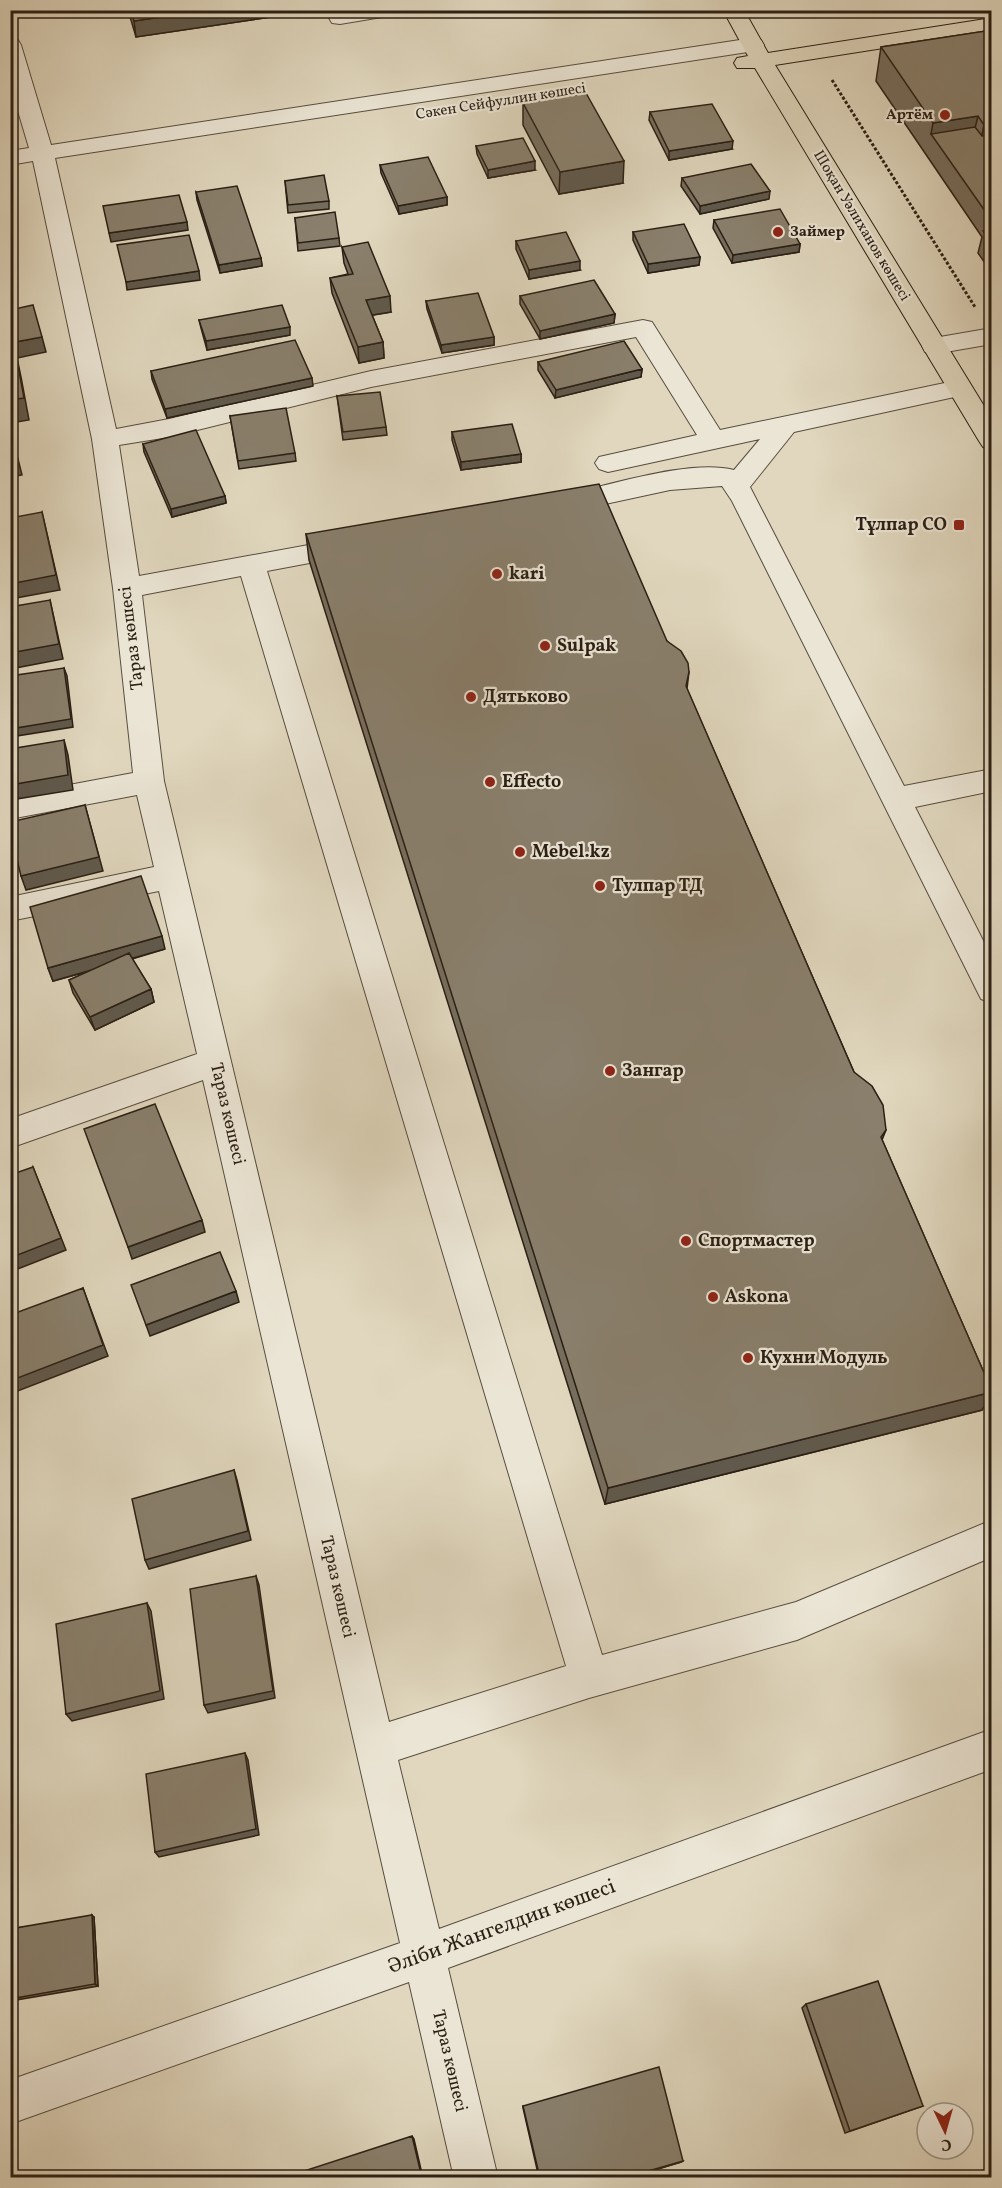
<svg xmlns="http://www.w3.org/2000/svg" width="1002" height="2188" font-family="Vollkorn,serif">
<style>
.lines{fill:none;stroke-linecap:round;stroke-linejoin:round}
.minor-casing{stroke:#584d3e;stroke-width:2}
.major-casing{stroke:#2a1f14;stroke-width:2}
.path{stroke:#2a1f14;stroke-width:3;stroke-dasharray:3 2;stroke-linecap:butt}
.minor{fill:#ebe5d5;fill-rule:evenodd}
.major{fill:#e0d7be;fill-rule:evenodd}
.wall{fill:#766d5d;stroke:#2a1f14;stroke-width:1.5}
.shaded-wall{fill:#60594c;stroke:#2a1f14;stroke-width:1.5}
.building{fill:#897f6c;stroke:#2a1f14;stroke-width:1.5}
.poi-dot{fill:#8f2418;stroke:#ebe5d5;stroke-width:2}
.labels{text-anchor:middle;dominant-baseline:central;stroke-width:4.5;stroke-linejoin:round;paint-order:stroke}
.far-street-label{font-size:15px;fill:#2a1f14;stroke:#ebe5d5}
.far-poi-label{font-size:15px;font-weight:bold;fill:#2a1f14;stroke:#ebe5d5;text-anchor:end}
.poi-label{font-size:18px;font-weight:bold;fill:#2a1f14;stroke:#ebe5d5;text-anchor:start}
.street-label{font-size:18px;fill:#2a1f14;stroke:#ebe5d5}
.near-street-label{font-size:21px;fill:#2a1f14;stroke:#ebe5d5}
</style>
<rect width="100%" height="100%" fill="#e0d7be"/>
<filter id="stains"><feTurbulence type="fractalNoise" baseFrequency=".00333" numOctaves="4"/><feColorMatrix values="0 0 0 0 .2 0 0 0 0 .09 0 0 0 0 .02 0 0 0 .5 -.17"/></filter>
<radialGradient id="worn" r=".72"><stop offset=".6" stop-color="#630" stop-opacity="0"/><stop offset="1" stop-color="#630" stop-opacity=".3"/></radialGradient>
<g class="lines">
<g class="minor-casing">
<path id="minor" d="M 347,10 L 398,10 L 396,15 L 388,16 L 340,24 L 332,23 L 329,18 L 332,13 Z
M 753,38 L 761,40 L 764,45 L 761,50 L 55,158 L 116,429 L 169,419 L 371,371 L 643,320 L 652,322 L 720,430 L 959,380 L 968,382 L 972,388 L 968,394 L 959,396 L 794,432 L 750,487 L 904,786 L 992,769 L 992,791 L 915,807 L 992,958 L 992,1003 L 981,999 L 732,501 L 722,486 L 670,490 L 559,514 L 550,511 L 546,505 L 550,499 L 559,496 C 605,487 690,458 734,470 L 760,439 L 608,472 L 599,469 L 595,463 L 599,457 L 697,435 L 636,337 L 371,387 L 169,437 L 119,445 L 139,576 L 352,537 L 362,539 L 366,546 L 362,553 L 352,555 L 267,571 L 602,1655 L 796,1602 L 992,1520 L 992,1557 L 797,1640 L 589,1698 L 398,1760 L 439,1929 L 992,1729 L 992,1769 L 448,1968 L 498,2178 L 454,2178 L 409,1982 L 10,2124 L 10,2080 L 400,1943 L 203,1080 L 10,1148 L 10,1119 L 197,1054 L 159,891 L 10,921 L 10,897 L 154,867 L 137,795 L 10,819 L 10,796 L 133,773 L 113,588 L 92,439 L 33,161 L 10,165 L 10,151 L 29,148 L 10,84 L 10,39 L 18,40 L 21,45 L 51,145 ZM 241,576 L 566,1666 L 389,1722 L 164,781 L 142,595 Z
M 992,328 L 992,344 L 934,354 L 925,352 L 922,346 L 925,340 L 934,338 Z"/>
</g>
<g class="major-casing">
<path id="major" d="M 723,10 L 744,10 L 768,53 L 992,18 L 992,31 L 775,65 L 992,419 L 992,450 L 983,447 L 979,441 L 755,68 L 737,68 L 734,63 L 737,58 L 748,56 Z"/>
</g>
<path class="path" d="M 832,80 L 975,307"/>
<use href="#minor" class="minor"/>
<use href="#major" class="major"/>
</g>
<path class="wall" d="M 128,10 L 318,10 L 136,37 Z
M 992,30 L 992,273 L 978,253 L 982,237 L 876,81 L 881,47 Z
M 523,103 L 623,183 L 559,194 L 523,125 Z
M 650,112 L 732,149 L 669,160 L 649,120 Z
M 476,146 L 535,170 L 488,178 L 477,154 Z
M 380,165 L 447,197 L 447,205 L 399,214 L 381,173 Z
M 682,178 L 769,199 L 700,214 L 681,186 Z
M 285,181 L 329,201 L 329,209 L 288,213 Z
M 196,192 L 261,258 L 262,266 L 220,273 L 197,200 Z
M 295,218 L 339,238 L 340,246 L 298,251 Z
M 714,220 L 800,244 L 799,252 L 732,263 L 713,228 Z
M 633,232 L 700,257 L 699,265 L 648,273 L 633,240 Z
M 516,241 L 580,270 L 529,279 L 516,249 Z
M 342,247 L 391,312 L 372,315 L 383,342 L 384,358 L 359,363 L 332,293 L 330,278 L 348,274 L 344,263 Z
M 520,296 L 615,314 L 614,323 L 540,339 L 520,304 Z
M 426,301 L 494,337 L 494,345 L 442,353 L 427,309 Z
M 199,320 L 290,335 L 207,350 L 201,328 Z
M 538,362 L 642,369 L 641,377 L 555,398 L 538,370 Z
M 151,371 L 313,386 L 167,418 L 152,379 Z
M 337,396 L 386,427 L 387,435 L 343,440 Z
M 230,416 L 295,453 L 296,461 L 239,469 Z
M 452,432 L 521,454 L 521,462 L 461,470 L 452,440 Z
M 143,444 L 225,496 L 226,503 L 172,517 L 144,452 Z
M 306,534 L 667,641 L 689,672 L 687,689 L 854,1072 L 886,1130 L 882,1140 L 992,1391 L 982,1410 L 605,1504 L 309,560 Z
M 165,949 L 132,959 L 151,989 L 154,1002 L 95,1030 L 73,993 L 69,980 L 90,971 L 53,981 L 48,968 Z
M 94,1917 L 98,1986 L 10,2001 L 10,1929 Z
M 806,2004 L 923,2106 L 845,2133 L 802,2008 Z
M 523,2106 L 683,2161 L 681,2162 L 628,2178 L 539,2178 L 523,2108 Z"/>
<path class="shaded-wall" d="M 209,10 L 318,10 L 136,37 L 134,21 Z
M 978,116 L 970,149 L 931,134 L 933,123 Z
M 992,124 L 992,156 L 977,158 L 984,125 Z
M 733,141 L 732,149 L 669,160 L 669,151 Z
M 535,161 L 535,170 L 488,178 L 488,170 Z
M 624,161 L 623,183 L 559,194 L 560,172 Z
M 770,191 L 769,199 L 700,214 L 700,206 Z
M 447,197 L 447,205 L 399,214 L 398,206 Z
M 187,222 L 188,230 L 111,242 L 109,233 Z
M 800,244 L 799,252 L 732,263 L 733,255 Z
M 700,257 L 699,265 L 648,273 L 648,264 Z
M 261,258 L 262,266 L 220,273 L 219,265 Z
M 580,261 L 580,270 L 529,279 L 529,270 Z
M 199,271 L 200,280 L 127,290 L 126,282 Z
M 390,296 L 391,312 L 367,316 L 366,300 Z
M 615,314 L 614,323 L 540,339 L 540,331 Z
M 290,327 L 290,335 L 207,350 L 206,341 Z
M 42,337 L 46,352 L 17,358 L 21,377 L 29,420 L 10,423 L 10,343 Z
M 494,337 L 494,345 L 442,353 L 441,345 Z
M 383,342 L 384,358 L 359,363 L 358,347 Z
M 642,369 L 641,377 L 555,398 L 556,390 Z
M 312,378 L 313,386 L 167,418 L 165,409 Z
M 521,454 L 521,462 L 461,470 L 461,462 Z
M 18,459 L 22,475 L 10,477 L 10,461 Z
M 225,496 L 226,503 L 172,517 L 171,509 Z
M 42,512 L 60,590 L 10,599 L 10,584 Z
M 50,600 L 63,659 L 10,669 L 10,653 Z
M 64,668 L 67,676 L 73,727 L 10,737 L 10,729 Z
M 64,740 L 68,755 L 73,790 L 10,800 L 10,785 Z
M 85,805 L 103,871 L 26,890 L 21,876 Z
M 162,936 L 165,949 L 53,981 L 48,968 Z
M 151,989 L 154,1002 L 95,1030 L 90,1017 Z
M 33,1167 L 66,1250 L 10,1272 L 10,1258 Z
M 202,1220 L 205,1232 L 132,1259 L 128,1247 Z
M 83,1288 L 108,1356 L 10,1394 L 10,1381 Z
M 236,1291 L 239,1302 L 150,1336 L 146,1325 Z
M 992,1392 L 982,1410 L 605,1504 L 608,1488 Z
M 234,1470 L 237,1480 L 251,1540 L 149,1569 L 145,1560 Z
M 256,1576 L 259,1585 L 275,1698 L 208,1713 L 204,1705 Z
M 147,1603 L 151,1611 L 164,1699 L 72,1721 L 66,1714 Z
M 245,1753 L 248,1760 L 259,1835 L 159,1857 L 155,1852 Z
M 92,1915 L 94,1917 L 98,1986 L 95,1984 Z
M 412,2136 L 414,2139 L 423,2178 L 422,2178 Z
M 683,2161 L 681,2162 L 628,2178 L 624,2178 Z"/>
<path class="building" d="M 130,10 L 209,10 L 134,21 Z
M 992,30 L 992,124 L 984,125 L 978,116 L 933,123 L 881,47 Z
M 586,93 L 624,161 L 560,172 L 523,103 Z
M 712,104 L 733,141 L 669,151 L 650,112 Z
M 975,127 L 982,136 L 992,135 L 992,221 L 931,134 Z
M 523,138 L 535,161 L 488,170 L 476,146 Z
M 428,157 L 447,197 L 398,206 L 380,165 Z
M 751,164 L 770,191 L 700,206 L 682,178 Z
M 324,175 L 329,201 L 288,205 L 285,181 Z
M 237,186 L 261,258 L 219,265 L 196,192 Z
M 179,195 L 187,222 L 109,233 L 103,206 Z
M 780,209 L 800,244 L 733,255 L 714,220 Z
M 335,212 L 339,238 L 298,243 L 295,218 Z
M 684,224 L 700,257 L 648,264 L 633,232 Z
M 992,229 L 992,243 L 983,231 Z
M 566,232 L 580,261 L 529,270 L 516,241 Z
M 189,235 L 199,271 L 126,282 L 117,245 Z
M 368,242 L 390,296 L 366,300 L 383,342 L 358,347 L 330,278 L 353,274 L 342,247 Z
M 594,280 L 615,314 L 540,331 L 520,296 Z
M 478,293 L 494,337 L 441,345 L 426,301 Z
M 33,305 L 42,337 L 10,343 L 10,310 Z
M 282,305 L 290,327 L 206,341 L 199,320 Z
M 295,340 L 312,378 L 165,409 L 151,371 Z
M 624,341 L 642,369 L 556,390 L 538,362 Z
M 16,355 L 24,398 L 10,400 L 10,356 Z
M 380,392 L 386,427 L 343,432 L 337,396 Z
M 286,408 L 295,453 L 238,461 L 230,416 Z
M 512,424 L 521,454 L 461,462 L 452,432 Z
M 196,430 L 225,496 L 171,509 L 143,444 Z
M 10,436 L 18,459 L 10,461 Z
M 599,484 L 667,641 L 681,651 L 688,663 L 689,672 L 686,686 L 854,1072 L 872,1086 L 883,1105 L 886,1130 L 881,1137 L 992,1391 L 992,1392 L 608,1488 L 306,534 Z
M 42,512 L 56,575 L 10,584 L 10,518 Z
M 50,600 L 59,644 L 10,653 L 10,607 Z
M 64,668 L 71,719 L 10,729 L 10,676 Z
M 64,740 L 68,775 L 10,785 L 10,749 Z
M 85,805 L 99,857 L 21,876 L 10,831 L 10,822 Z
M 141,876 L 162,936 L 48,968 L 30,907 Z
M 129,953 L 151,989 L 90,1017 L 69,980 Z
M 155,1104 L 202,1220 L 128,1247 L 84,1129 Z
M 33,1167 L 61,1238 L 10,1258 L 10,1175 Z
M 220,1252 L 236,1291 L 146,1325 L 131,1285 Z
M 83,1288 L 103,1345 L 10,1381 L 10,1315 Z
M 234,1470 L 248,1531 L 145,1560 L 132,1499 Z
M 256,1576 L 273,1691 L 204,1705 L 190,1589 Z
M 147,1603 L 160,1691 L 66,1714 L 56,1624 Z
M 245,1753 L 256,1829 L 155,1852 L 146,1774 Z
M 92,1915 L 95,1984 L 10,1999 L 10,1929 Z
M 878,1981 L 923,2106 L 850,2131 L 806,2004 Z
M 659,2067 L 683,2161 L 624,2178 L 540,2178 L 523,2106 Z
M 412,2136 L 422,2178 L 299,2178 L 298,2173 Z
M 992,2167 L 992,2178 L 963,2177 Z"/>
<g class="poi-dot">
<circle cx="945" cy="115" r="6"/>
<circle cx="778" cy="232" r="6"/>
<rect x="953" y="519" width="12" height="12" rx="3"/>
<circle cx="497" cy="574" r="6"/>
<circle cx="545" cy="646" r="6"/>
<circle cx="471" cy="697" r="6"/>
<circle cx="490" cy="782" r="6"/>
<circle cx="520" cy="852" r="6"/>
<circle cx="600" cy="886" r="6"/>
<circle cx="610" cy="1071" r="6"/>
<circle cx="686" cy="1241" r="6"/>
<circle cx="713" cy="1297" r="6"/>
<circle cx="748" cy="1358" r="6"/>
</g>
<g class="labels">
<g class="far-street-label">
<text transform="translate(501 102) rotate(-9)">Сәкен Сейфуллин көшесі</text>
<text transform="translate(861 226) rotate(59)">Шоқан Уәлиханов көшесі</text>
</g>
<g class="far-poi-label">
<text x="933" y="115">Артём</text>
<text x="790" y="232" text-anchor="start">Займер</text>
</g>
<g class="poi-label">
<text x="947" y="525" text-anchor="end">Тұлпар СО</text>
<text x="509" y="574">kari</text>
<text x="557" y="646">Sulpak</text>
<text x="483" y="697">Дятьково</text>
<text x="502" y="782">Effecto</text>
<text x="532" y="852">Mebel.kz</text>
<text x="612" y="886">Тулпар ТД</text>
<text x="622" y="1071">Зангар</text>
<text x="698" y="1241">Спортмастер</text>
<text x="725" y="1297">Askona</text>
<text x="760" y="1358">Кухни Модуль</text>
</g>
<g class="street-label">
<text transform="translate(132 638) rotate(-97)">Тараз көшесі</text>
<text transform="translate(227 1114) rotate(77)">Тараз көшесі</text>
<text transform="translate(337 1587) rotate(77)">Тараз көшесі</text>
<text transform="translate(449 2061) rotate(77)">Тараз көшесі</text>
</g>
<g class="near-street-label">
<text transform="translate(502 1927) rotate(-20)">Әліби Жангелдин көшесі</text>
</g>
</g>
<rect width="1002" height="2188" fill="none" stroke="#e0d7be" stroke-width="36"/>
<rect x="12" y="12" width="978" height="2164" fill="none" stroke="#2a1f14" stroke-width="3"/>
<rect x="18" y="18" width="966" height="2152" fill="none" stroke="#2a1f14" stroke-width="1.5"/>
<g transform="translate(945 2131) rotate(175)"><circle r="28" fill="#ebe5d5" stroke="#9e9688" stroke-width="1.5"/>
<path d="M0-4.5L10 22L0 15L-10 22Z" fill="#8f2418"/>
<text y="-9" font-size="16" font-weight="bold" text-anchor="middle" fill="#2a1f14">С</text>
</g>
<rect width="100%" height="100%" filter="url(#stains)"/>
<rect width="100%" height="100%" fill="url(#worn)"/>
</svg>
